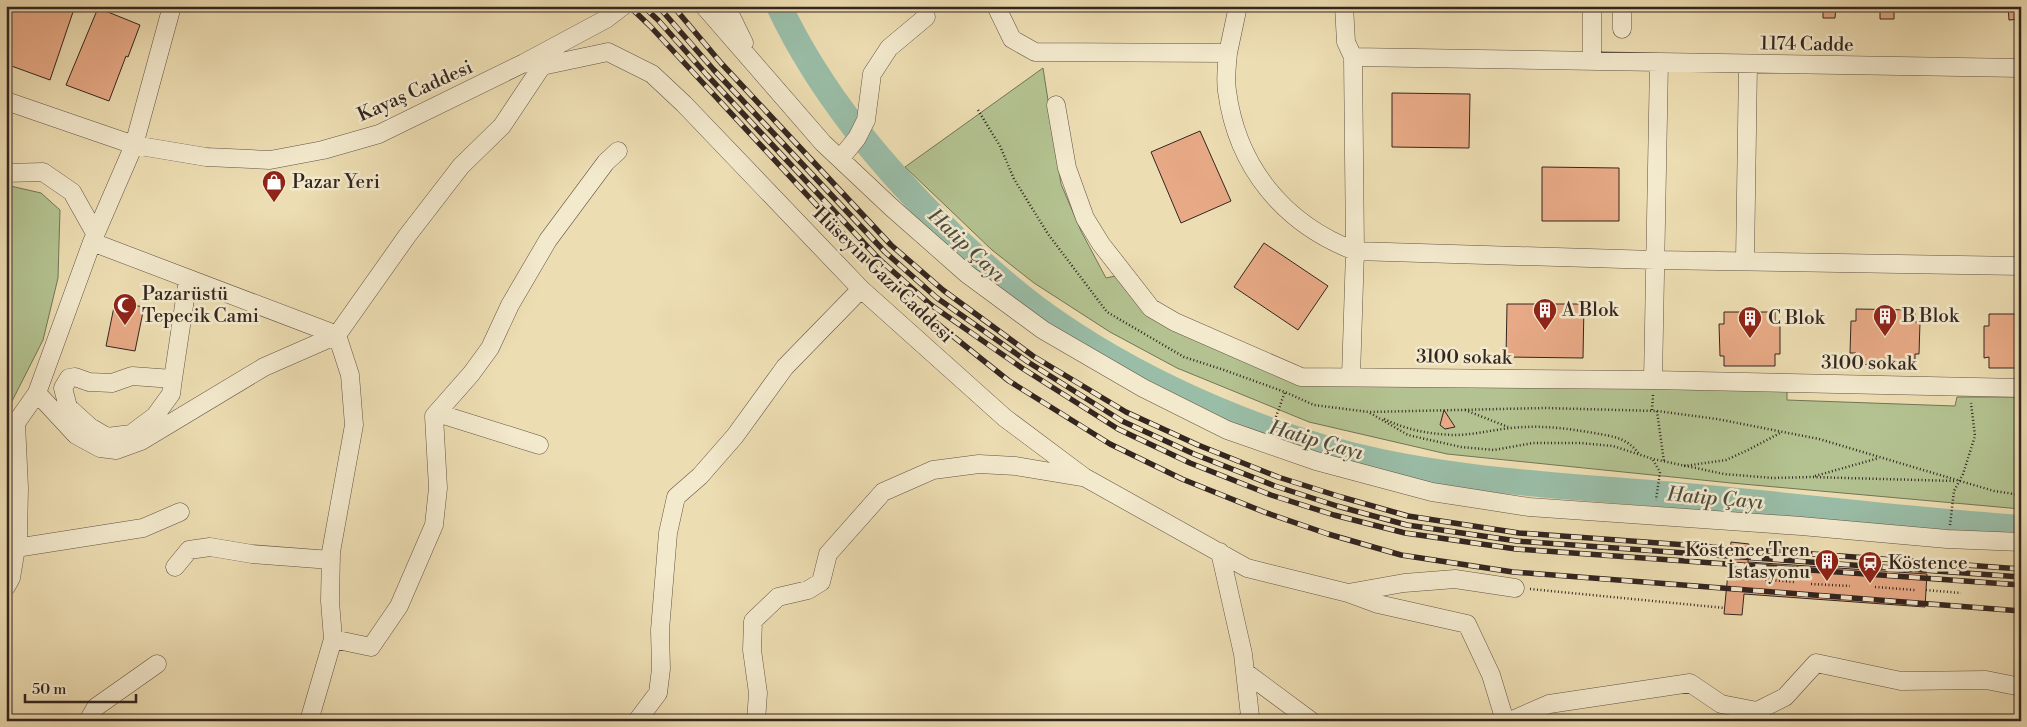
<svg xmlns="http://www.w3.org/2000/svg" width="2027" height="727" font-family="'Libre Bodoni',serif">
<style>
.green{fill:#b3c290;stroke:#737458}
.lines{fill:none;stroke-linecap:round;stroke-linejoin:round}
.river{stroke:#9abda7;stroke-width:26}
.building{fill:#e8aa86;stroke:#332520}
.minor-casing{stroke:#625344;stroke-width:19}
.path{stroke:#332520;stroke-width:2.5;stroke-dasharray:1 2.5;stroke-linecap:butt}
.minor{stroke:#f3e9cd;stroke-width:18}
.rail-casing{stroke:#332520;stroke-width:5.5}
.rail{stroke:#f3e9cd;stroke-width:4;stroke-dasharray:11;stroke-linecap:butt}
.labels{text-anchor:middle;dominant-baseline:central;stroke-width:5;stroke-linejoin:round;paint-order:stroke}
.street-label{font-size:19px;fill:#332520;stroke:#f3e9cd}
.poi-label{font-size:19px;fill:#332520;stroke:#f3e9cd;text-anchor:start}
.water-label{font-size:20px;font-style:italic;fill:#4d4b42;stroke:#f3e9cd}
</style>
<rect width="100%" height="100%" fill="#edddb2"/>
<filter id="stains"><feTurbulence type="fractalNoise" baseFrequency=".004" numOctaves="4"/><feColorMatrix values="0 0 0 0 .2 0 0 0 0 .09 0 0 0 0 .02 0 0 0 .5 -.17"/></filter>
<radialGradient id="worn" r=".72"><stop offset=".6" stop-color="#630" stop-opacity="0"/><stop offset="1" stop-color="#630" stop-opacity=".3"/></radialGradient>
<path class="green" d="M 1043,68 L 1061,184 L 1081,231 L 1106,278 L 1115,276 L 1147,314 L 1274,373 L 1787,391 L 1787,400 L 1955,406 L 1957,397 L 2021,397 L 2021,509 L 1731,483 L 1447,454 L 1309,422 L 1177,368 L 1110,332 L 1034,283 L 992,250 L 905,167 Z
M 6,185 L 41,193 L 60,210 L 58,278 L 43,340 L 6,413 Z"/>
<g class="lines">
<path class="river" d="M 779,6 C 821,95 885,170 955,238 C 988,269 1022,300 1060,325 C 1151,387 1272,439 1381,462 C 1481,483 1585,487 1686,496 C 1798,506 1909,520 2021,528"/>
</g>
<path class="building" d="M 6,6 L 75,6 L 50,80 L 6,64 Z
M 1823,6 L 1836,6 L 1835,18 L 1823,18 Z
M 1880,6 L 1894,6 L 1894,19 L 1880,19 Z
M 2008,6 L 2021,6 L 2021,19 L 2009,20 Z
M 98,8 L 140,25 L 128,57 L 126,56 L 109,101 L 66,85 Z
M 1392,93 L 1470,94 L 1469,148 L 1392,147 Z
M 1200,131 L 1231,201 L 1181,223 L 1151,152 Z
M 1542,167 L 1619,168 L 1619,221 L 1542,221 Z
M 1264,243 L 1328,286 L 1298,330 L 1234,287 Z
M 115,302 L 144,307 L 135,351 L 106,346 Z
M 1507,304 L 1584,304 L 1583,358 L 1506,357 Z
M 1856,309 L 1915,310 L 1915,322 L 1920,322 L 1919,354 L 1915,354 L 1915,366 L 1855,364 L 1856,353 L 1850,353 L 1851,321 L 1856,321 Z
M 1724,312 L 1775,312 L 1775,323 L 1780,323 L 1780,354 L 1775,354 L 1775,366 L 1724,366 L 1724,356 L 1720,356 L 1719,324 L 1724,324 Z
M 1989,314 L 2021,314 L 2021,368 L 1989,368 L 1989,357 L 1984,358 L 1984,326 L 1989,326 Z
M 1444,410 L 1455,427 L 1445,429 L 1440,425 Z
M 1731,542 L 1749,544 L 1748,562 L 1927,574 L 1925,607 L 1744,594 L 1742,615 L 1724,614 Z"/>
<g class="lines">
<g class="minor-casing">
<path id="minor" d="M 704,6 L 823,143 L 891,207 L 967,274 L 1043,330 L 1143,388 L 1227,430 L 1316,461 L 1432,492 L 1529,507 L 1801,526 L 1947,539 L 2021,542
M 726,6 L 744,43
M 996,6 L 1012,39 L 1035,52 L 1228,53 L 1238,6
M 1344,6 L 1346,42 L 1353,57 L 1355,251 L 1351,377
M 1622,29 L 1622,6
M 1228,53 C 1227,65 1225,79 1227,91 C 1237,167 1284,224 1355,251 L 1655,260 L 2021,266
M 1353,57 L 2021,68
M 1592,61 L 1592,6
M 524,63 L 542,66 L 608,52 L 652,74 L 684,104 L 861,289 L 1005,418 L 1084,477 L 1247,568 L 1348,593 L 1404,583 L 1455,579 L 1515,588
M 6,101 L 134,145 L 206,157 L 270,160 L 323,150 L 379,134 L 524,63 L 606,19 L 623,6
M 1056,105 L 1067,168 L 1085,218 L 1101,244 L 1151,308 L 1175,322 L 1301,377 L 1653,380 L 2021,388
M 840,159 L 857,138 L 866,120 L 872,74 L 889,48 L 926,17
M 6,173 L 43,172 L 72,192 L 95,233
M 92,242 L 337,335
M 1745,261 L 1748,64
M 173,379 L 132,376 L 112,383 L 89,382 L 75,377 L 69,378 L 63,388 L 68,407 L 90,427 L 107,437 L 131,434 L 155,416 L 171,394 L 173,379 L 188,279
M 1653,380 L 1659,62
M 37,393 L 76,435 L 100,448 L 116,450 L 141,441 L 264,367 L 337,335 L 407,236 L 461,166 L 502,126 L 542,66
M 437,413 L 539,445
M 16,548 L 143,528 L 180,512
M 1220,552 L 1243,654 L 1250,716 L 1246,721
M 175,567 L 189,550 L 210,547 L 252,554 L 331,560
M 6,587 L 11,578 L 18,536 L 19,488 L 16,423 L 37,393 L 92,242 L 134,145 L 172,6
M 1348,593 L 1378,604 L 1467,624 L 1491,675 L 1505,721
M 333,639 L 371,647 L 399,606 L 434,525 L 438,488 L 434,416 L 471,374 L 490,348 L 510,305 L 548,240 L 606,162 L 618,151
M 1245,672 L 1311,721
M 88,721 L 96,707 L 157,664
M 309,721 L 333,639 L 330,601 L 331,552 L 354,425 L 350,375 L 337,335
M 637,721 L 658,693 L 661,669 L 660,630 L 668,533 L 676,497 L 700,476 L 735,436 L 785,367 L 861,289
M 756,721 L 758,693 L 752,650 L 753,621 L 778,597 L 808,590 L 821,582 L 828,554 L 883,492 L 933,470 L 979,464 L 1016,466 L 1081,477
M 1510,721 L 1549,704 L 1690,683 L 1721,704 L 1757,711 L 1785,697 L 1816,663 L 1901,681 L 1986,680 L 2021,687"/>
</g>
<path class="path" d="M 978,110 L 1000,146 L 1014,179 L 1048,234 L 1107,312 L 1184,357 L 1224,370 L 1285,392 L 1314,405 L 1369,412 L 1545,408 L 1657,411 L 1717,419 L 1819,439 L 1994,491 L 2021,495
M 1465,410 L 1508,427
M 1652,410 L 1653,395
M 1657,411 L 1664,462
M 1370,413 L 1408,435 L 1461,447 L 1494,450 L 1533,443 L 1580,443 L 1613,446 L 1653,459 L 1724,474 L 1773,478 L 1811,477 L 1955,481
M 1384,419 C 1407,430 1429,434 1454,435 C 1473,435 1492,430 1511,428 C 1540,425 1565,428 1594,433 C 1615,437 1626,437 1640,455
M 1271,430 L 1285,392
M 1653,460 L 1660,472 L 1656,500
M 1684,466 L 1726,460 L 1748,450 L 1782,432
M 1815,476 L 1879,458
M 1950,525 L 1954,491 L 1963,474 L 1975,436 L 1971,403
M 1758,579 L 1794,582
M 1811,584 L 1850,586
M 1875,587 L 1915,590
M 1530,589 L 1725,608
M 1926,590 L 1961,593"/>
<use href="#minor" class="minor"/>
<g class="rail-casing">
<path id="rail" d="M 629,6 L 650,26 L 873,266 L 924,313 L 1009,381 L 1110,444 L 1182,479 L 1264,512 L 1328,534 L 1401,555 L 1513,572 L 2021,611
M 643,6 L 658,20 L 706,74 L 879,259 L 931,305 L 1022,368 L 1118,429 L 1190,463 L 1271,495 L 1334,515 L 1405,533 L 1516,549 L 2021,585
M 658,6 L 713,69 L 885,252 L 937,298 L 1028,362 L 1122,421 L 1194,454 L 1275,486 L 1337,506 L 1407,525 L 1517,541 L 2021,577
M 673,6 L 721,63 L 891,245 L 943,290 L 1033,356 L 1126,412 L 1198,445 L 1278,477 L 1341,497 L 1408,516 L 1519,533 L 2021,569"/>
</g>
<use href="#rail" class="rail"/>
</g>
<defs>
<g id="shop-pin" transform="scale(1.25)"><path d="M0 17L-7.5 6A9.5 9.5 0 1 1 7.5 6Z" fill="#8f2418" stroke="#f3e9cd"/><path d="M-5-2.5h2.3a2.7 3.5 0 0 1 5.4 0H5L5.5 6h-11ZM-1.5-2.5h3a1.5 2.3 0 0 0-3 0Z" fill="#fff"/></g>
<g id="mosque-pin" transform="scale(1.25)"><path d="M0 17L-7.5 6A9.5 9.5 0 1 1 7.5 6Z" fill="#8f2418" stroke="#f3e9cd"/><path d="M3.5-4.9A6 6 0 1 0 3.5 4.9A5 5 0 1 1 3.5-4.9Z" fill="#fff"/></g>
<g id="building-pin" transform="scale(1.25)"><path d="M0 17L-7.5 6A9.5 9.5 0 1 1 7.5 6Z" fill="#8f2418" stroke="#f3e9cd"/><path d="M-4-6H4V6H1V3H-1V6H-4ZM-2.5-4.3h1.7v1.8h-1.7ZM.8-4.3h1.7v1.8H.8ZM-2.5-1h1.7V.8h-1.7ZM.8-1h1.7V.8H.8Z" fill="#fff"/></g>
<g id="station-pin" transform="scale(1.25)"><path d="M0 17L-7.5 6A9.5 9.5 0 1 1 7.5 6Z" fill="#8f2418" stroke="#f3e9cd"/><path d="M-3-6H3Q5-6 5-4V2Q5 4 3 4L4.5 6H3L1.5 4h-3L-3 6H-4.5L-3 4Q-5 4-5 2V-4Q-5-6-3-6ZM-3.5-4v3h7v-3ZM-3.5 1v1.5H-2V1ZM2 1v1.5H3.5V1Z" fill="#fff"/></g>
</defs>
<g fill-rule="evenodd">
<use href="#shop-pin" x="274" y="182"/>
<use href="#mosque-pin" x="125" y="305"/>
<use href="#building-pin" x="1545" y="310"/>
<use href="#building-pin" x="1885" y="316"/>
<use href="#building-pin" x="1750" y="318"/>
<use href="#building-pin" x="1827" y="561"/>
<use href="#station-pin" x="1870" y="563"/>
</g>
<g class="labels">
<g class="street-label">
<text transform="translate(1807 44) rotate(1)">1174 Cadde</text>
<text transform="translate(415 91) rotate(-24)">Kayaş Caddesi</text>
<text transform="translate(883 275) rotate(44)">Hüseyin Gazi Caddesi</text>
<text transform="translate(1464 357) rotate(1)">3100 sokak</text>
<text transform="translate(1869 363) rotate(1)">3100 sokak</text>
</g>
<g class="poi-label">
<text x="292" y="182">Pazar Yeri</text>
<text x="142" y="294">Pazarüstü<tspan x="142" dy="22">Tepecik Cami</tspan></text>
<text x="1562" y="310">A Blok</text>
<text x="1902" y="316">B Blok</text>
<text x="1768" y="318">C Blok</text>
<text x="1810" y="550" text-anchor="end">Köstence Tren<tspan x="1810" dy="22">İstasyonu</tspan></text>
<text x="1888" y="563">Köstence</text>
</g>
<g class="water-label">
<text transform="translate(966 246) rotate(43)">Hatip Çayı</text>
<text transform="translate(1316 441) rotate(16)">Hatip Çayı</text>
<text transform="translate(1715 499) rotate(5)">Hatip Çayı</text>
</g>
</g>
<rect width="2027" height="727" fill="none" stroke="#edddb2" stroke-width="25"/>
<rect x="8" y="8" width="2012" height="712" fill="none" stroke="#332520" stroke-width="2.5"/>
<rect x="12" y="12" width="2002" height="702" fill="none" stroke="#332520"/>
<path d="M25 694v8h111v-8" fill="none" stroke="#332520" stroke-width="2.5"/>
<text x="32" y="694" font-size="15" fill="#332520" stroke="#f3e9cd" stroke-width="4" paint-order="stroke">50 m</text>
<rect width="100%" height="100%" filter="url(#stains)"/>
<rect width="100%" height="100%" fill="url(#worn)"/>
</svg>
